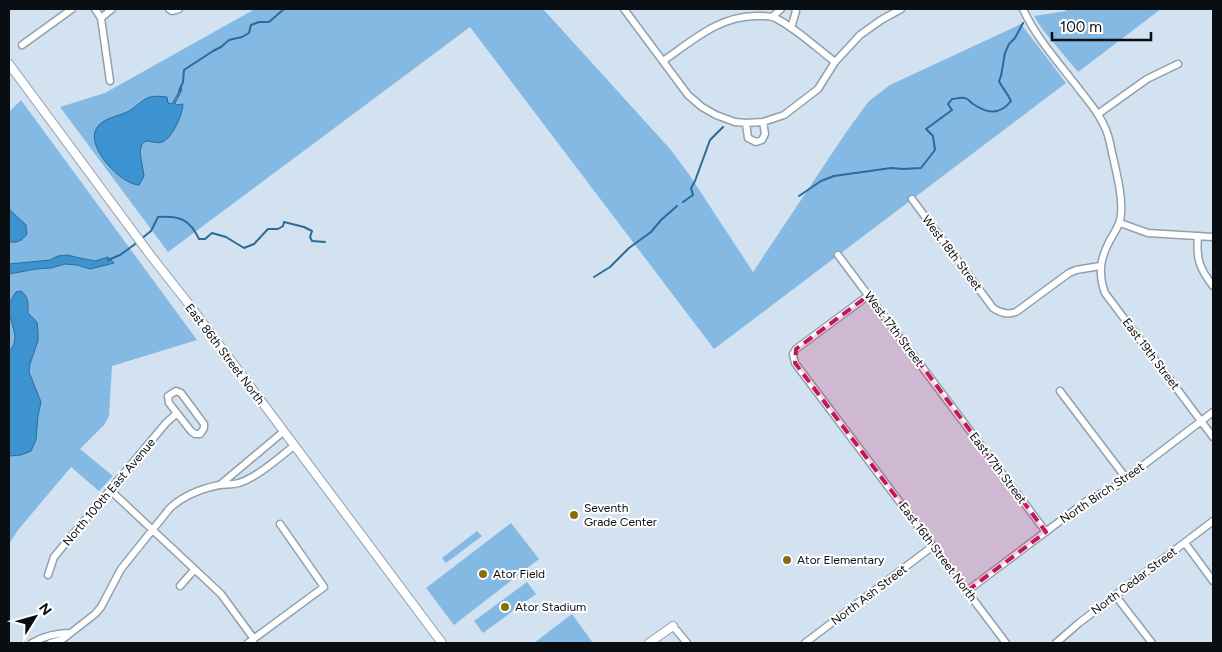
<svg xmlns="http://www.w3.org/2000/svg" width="1222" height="652" font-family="Figtree,sans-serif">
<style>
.green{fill:#83b9e3}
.water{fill:#3c93d0;stroke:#2d6b97}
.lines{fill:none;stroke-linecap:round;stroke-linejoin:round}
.stream{stroke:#2d6b97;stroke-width:2}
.minor-casing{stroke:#90a0ac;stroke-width:9}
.tertiary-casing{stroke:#90a0ac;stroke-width:10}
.minor{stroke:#fff;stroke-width:6}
.tertiary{stroke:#fff;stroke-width:8}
.marked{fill:#c2185b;fill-opacity:0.2;stroke:#c2185b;stroke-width:4;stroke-dasharray:10 6;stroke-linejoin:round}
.poi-dot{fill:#876e0d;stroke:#fff;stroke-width:2}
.labels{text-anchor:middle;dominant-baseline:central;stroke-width:4;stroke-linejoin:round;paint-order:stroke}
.street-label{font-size:12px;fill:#090e12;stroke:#fff}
.poi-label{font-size:12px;fill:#090e12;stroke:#fff;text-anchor:start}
</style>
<rect width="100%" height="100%" fill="#d2e2f0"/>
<path class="green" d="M 255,9 L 543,9 L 671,150 L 690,176 L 753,272 L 847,131 L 869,101 L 890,85 L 1021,24 L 1066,83 L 714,349 L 470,27 L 168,252 L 60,107 L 105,93 Z
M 1066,9 L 1161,9 L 1078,72 L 1043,30 L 1034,16 L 1066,11 Z
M 21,100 L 197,340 L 112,366 L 109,416 L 104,425 L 80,449 L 113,476 L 99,491 L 71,467 L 18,530 L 9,544 L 9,456 L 21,455 L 36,440 L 38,416 L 41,402 L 29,372 L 30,364 L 38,341 L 38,332 L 37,322 L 10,300 L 9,307 L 9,274 L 36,269 L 51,268 L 65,264 L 77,265 L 90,269 L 108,257 L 95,261 L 76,256 L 58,256 L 50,260 L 9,264 L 9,242 C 17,243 22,241 27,234 L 21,220 L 9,209 L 9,112 Z
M 9,311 C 14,324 19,341 9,352 Z
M 511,523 L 539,559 L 454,625 L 426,588 Z
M 477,531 L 482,536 L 446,563 L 442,558 Z
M 527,582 L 536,594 L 483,633 L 474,621 Z
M 572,614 L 593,643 L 534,643 Z"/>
<path class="water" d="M 181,88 L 182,90 L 175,103 L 176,105 L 183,104 C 183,114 172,139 162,142 C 158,144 151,141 146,141 L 142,144 L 140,152 L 144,176 L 139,185 C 122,185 86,148 96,129 C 103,117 118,117 129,111 C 146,100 144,94 167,97 L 168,103 L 172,104 Z
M 9,209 L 26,225 L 27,234 C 22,241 17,243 9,242 Z
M 67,255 L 95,261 L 108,257 L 114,263 L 90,269 L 77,265 L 65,264 L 51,268 L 36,269 L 9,274 L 9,264 L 50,260 L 58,256 Z
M 21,291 C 29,297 28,304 28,313 L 37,322 L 38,332 L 38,341 L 30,364 L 29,372 L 41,402 L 38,416 L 36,440 L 31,451 L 21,455 L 9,456 L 9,352 C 21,338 11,326 9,311 C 8,304 12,298 16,292 Z"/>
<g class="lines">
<path class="stream" d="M 179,91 L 183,82 L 184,70 L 213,51 L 221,47 L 229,40 L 242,37 L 249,33 L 251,25 L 259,22 L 269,22 L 284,9
M 799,196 L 821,181 L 834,176 L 891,168 L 903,169 L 921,168 L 935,150 L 933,136 L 926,129 L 952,110 L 948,104 L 952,99 C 956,99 960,97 964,98 C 968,98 970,102 973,104 C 988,114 1000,115 1011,101 C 1007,92 1002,88 999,81 L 1001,76 L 1005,53 L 1009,44 L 1015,38 L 1023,23
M 683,202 L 693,195 L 691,188 L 695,181 L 710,140 L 723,127
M 141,239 L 151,231 L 158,217 C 180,215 190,220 199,239 L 205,239 L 212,233 L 226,237 L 244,248 L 254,244 L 268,229 L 278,229 L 283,226 L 284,222 L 304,227 L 312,231 L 310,237 L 312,241 L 325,242
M 108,260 L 120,255 L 138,242
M 594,277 L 610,267 L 629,248 L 651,232 L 661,220 L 677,206"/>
<g class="minor-casing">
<path id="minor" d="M 95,9 L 101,18 L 110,81
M 169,9 L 172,11 L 179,9
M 624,9 L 688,95 L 702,107 L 716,115 L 735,122 L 746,123 L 763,122 L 784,115 L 818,89 L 835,62 L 860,35 L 881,20 L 901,9
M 1023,9 C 1037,40 1062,66 1082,93 C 1094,108 1106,123 1110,143 C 1114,164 1123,193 1121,214 C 1121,222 1117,228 1113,235 C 1101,255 1097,271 1105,293 L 1213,437
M 772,17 L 781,9
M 101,18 L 112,9
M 791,28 L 796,11 L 795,9
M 22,45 L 72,9
M 663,61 C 692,41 720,15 758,16 C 762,16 769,16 773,17 C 792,25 818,49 835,62
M 1098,114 L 1147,79 L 1178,64
M 746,123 L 748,138 L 756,142 L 762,140 L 765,134 L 763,122
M 912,199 L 993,308 C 1001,313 1007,315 1016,312 L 1069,273 L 1076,270 L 1100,266
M 1120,223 L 1148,233 L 1213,237
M 1198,236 C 1196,258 1199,268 1213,286
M 838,255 L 1046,532
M 869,295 L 796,349 L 793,354 L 795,363 L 1006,643
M 176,391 L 181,393 L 204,424 L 204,428 L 200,434 L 195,434 L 191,431 L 169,403 L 168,396 Z
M 1060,391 L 1126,478
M 221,484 L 283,432
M 110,490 L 221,594 L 254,639
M 1185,543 L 1213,581
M 48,575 L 54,557 L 166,423 L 177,413
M 180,586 L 194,570
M 967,591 L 1088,500 L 1116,486 L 1213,412
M 1115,595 L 1152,643
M 673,626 L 687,643
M 32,643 C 44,636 56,633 70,633
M 50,643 L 63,639 L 95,614 L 101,607 L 121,569 L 170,508 C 184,495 200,489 219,485 C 226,484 232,485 239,483 C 259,476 277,459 294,446
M 248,643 L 324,587 L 280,524
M 805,643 L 933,546
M 1056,643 L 1079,623 L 1213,521"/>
</g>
<g class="tertiary-casing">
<path id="tertiary" d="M 9,64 L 151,256 L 188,303 L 442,643
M 649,643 L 673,626"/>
</g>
<use href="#minor" class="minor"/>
<use href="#tertiary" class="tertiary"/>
</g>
<path class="marked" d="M 869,295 L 1046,532 L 967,591 L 795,363 L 796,349 Z"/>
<g class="poi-dot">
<circle cx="574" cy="515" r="5"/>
<circle cx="787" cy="560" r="5"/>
<circle cx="483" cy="574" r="5"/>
<circle cx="505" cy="607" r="5"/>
</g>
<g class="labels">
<g class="street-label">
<text transform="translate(952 253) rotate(53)">West 18th Street</text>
<text transform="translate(894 329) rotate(53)">West 17th Street</text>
<text transform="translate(225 354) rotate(53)">East 86th Street North</text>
<text transform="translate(1151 354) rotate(53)">East 19th Street</text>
<text transform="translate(998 468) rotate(53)">East 17th Street</text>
<text transform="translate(109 492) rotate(-50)">North 100th East Avenue</text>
<text transform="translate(1102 493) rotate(-34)">North Birch Street</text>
<text transform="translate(938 552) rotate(53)">East 16th Street North</text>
<text transform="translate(1134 581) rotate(-37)">North Cedar Street</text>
<text transform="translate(869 595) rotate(-37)">North Ash Street</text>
</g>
<g class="poi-label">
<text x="584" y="508">Seventh<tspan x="584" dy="14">Grade Center</tspan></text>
<text x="797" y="560">Ator Elementary</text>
<text x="493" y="574">Ator Field</text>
<text x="515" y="607">Ator Stadium</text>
</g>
</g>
<rect width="1222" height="652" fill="none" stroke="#090e12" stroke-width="20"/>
<g transform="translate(35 617) rotate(53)" stroke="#ffffff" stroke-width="4" paint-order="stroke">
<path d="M0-4L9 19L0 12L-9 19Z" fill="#090e12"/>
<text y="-8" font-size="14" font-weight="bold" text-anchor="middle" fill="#090e12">N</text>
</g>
<path d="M1052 32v8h99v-8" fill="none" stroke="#090e12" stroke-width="2.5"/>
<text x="1060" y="32" font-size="15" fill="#090e12" stroke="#ffffff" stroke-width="4" paint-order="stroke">100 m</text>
</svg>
